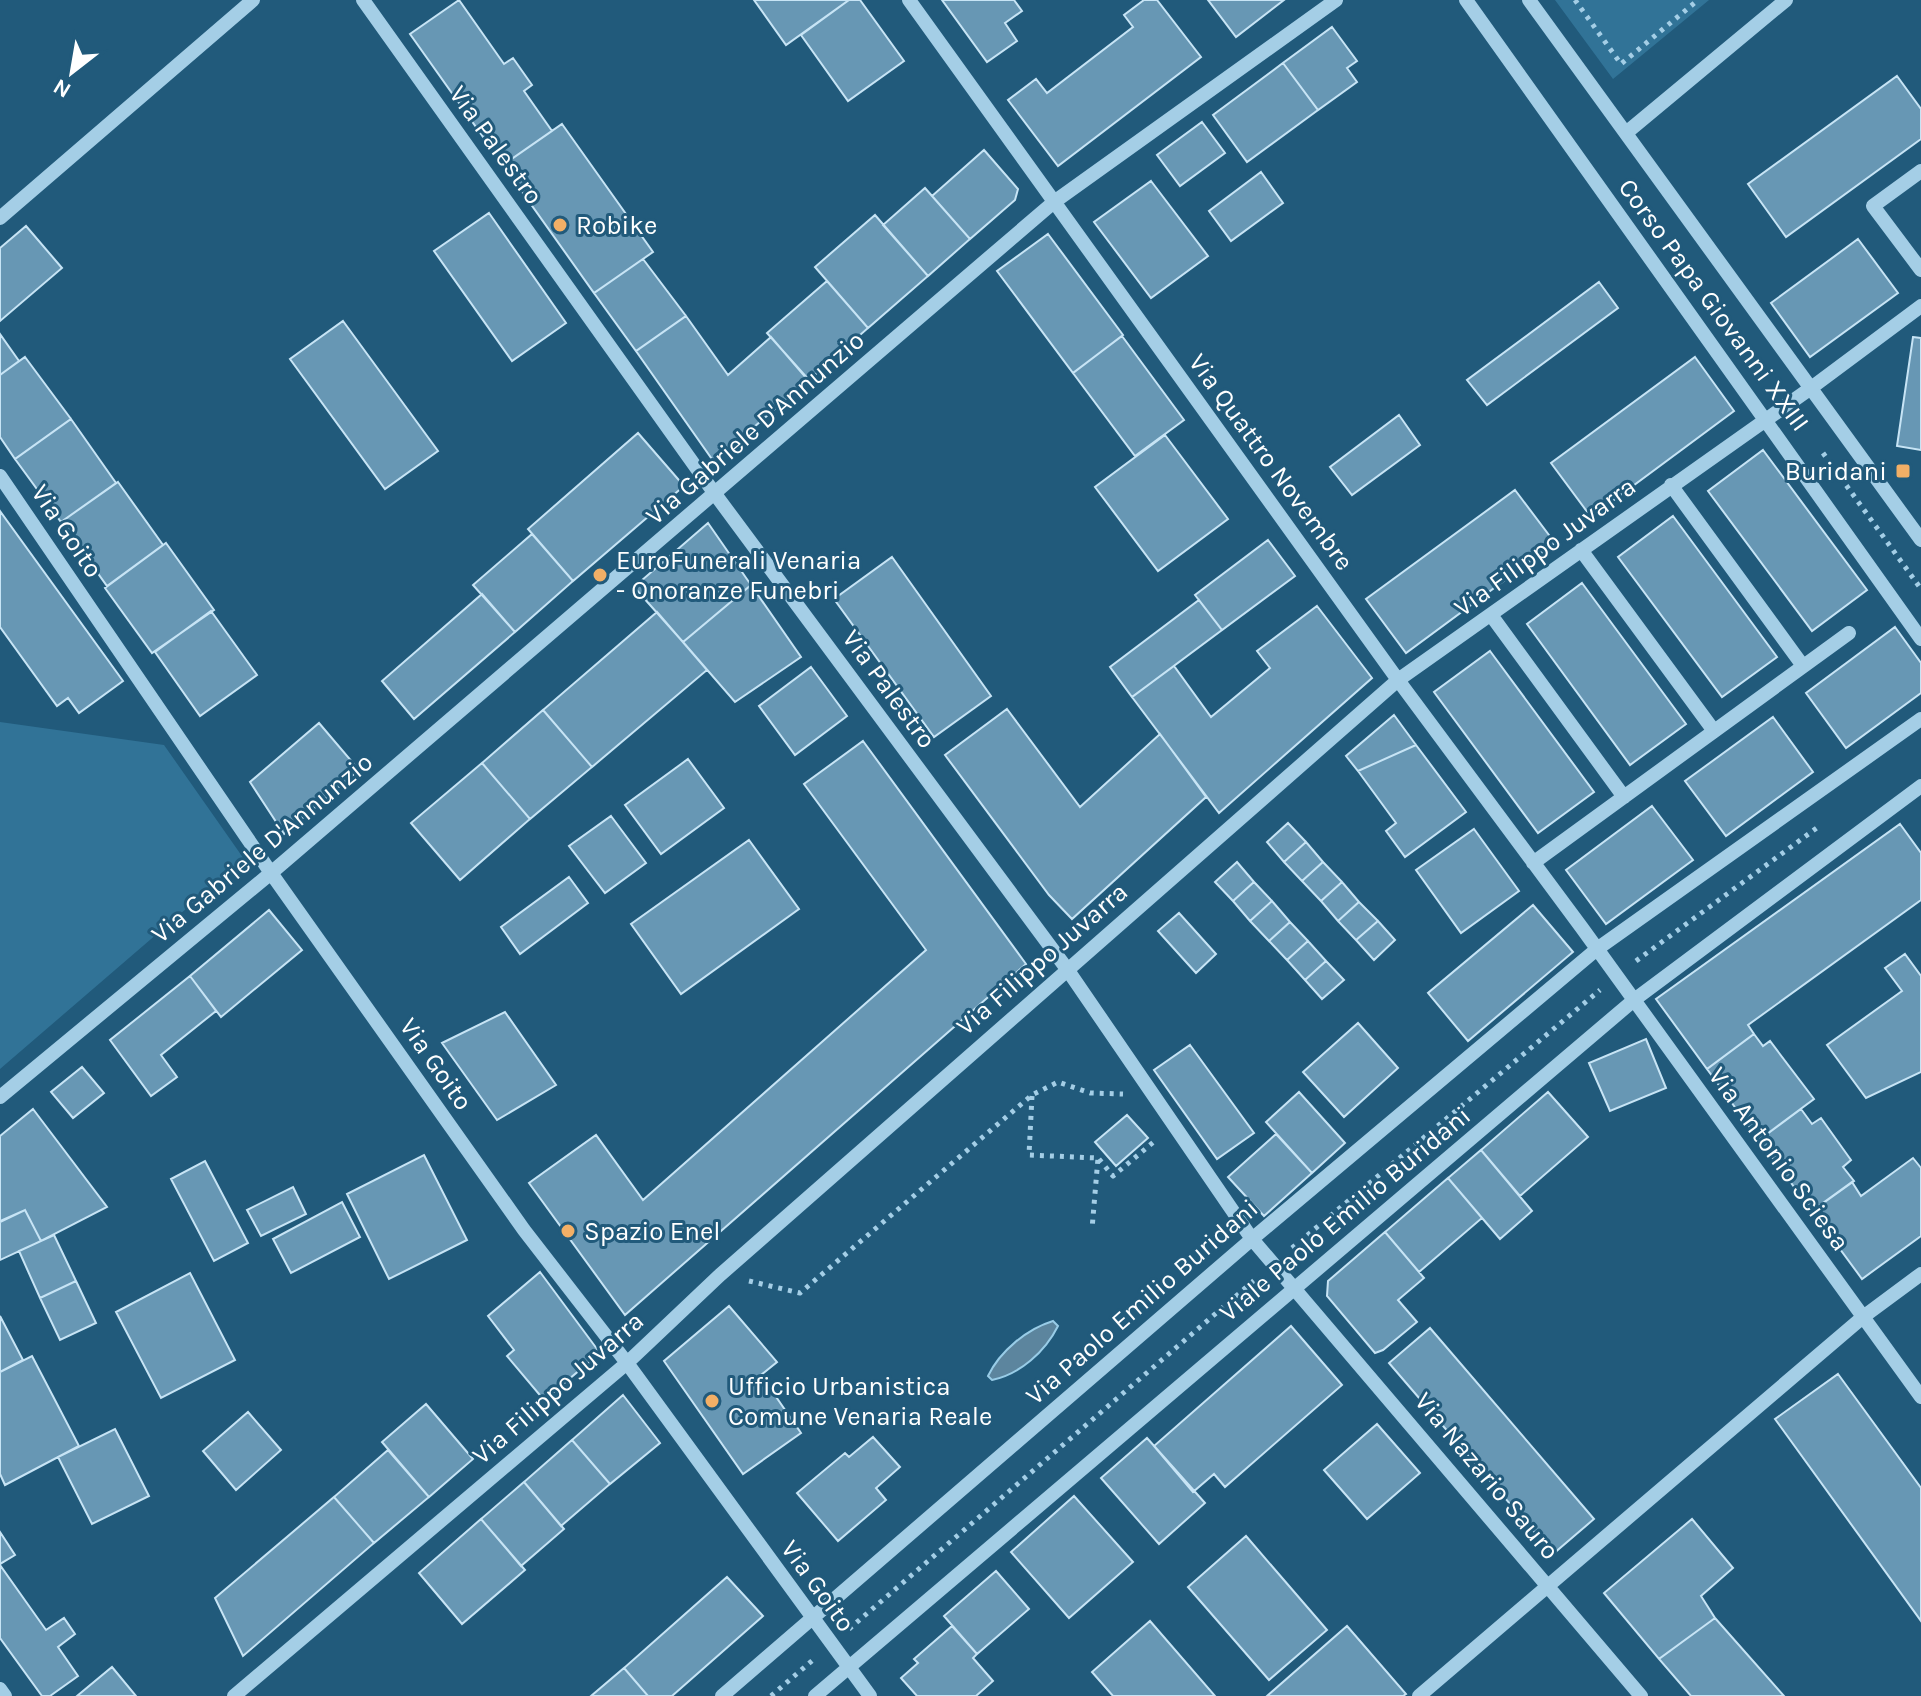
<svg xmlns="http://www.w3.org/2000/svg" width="1921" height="1696" font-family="Karla,sans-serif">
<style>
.green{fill:#317397}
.water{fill:#5c859e;stroke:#98cce7;stroke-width:2}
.building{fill:#6797b4;stroke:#c7e4f5;stroke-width:2}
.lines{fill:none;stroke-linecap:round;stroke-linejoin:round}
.path{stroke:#a4cee6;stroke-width:5;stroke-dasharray:4 6;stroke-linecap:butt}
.minor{stroke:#a4cee6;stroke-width:14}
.poi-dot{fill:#f2af66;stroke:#215a7b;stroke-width:3}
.labels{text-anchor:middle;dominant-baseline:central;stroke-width:6;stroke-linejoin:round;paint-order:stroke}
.street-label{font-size:26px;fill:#fff;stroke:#215a7b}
.poi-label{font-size:26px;fill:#fff;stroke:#215a7b;text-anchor:start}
</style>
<rect width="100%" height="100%" fill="#215a7b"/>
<path class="green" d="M 1555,0 L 1709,0 L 1613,79 Z
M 0,722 L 164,745 L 244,859 L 0,1069 Z"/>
<path class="water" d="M 1053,1321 L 1058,1326 C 1045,1352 1020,1374 992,1380 L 988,1376 C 1000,1351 1027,1329 1053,1321 Z"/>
<path class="building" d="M 459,0 L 504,64 L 513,58 L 532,85 L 524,91 L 552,131 L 503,165 L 410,34 Z
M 754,0 L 849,0 L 786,45 Z
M 849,0 L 860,0 L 904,61 L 848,101 L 801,35 Z
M 942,0 L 1014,0 L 1022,11 L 1005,23 L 1017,41 L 987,62 Z
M 1144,0 L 1157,0 L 1201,57 L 1058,166 L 1008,100 L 1036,79 L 1047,93 L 1133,27 L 1124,15 Z
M 1208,0 L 1284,0 L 1236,37 Z
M 1332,27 L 1357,61 L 1347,68 L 1357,82 L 1318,110 L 1283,63 Z
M 1283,63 L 1318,110 L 1247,162 L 1213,115 Z
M 1897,76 L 1921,109 L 1921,139 L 1786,237 L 1748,184 Z
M 1202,122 L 1225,153 L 1180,186 L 1157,155 Z
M 562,124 L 653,252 L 594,293 L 503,165 Z
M 984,150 L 1018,189 L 1015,200 L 970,239 L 932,196 Z
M 1261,172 L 1283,203 L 1231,241 L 1209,211 Z
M 1151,181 L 1208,256 L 1151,298 L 1094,222 Z
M 925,188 L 970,239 L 928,276 L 883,225 Z
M 489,213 L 566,323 L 512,361 L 434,251 Z
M 875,215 L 928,276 L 868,328 L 815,267 Z
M 26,226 L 62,268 L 0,321 L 0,248 Z
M 1048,234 L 1123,335 L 1073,373 L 997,271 Z
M 1858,239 L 1898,293 L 1810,357 L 1771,303 Z
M 643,259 L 686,316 L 636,351 L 594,293 Z
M 827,281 L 868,328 L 809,380 L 767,333 Z
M 1599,282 L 1618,308 L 1487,405 L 1467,380 Z
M 686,316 L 728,375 L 771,337 L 808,380 L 714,462 L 636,351 Z
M 343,321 L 438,451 L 385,489 L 290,359 Z
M 0,334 L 19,361 L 0,375 Z
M 1122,336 L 1184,420 L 1135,456 L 1073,373 Z
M 1913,337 L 1921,338 L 1921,450 L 1897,446 Z
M 25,357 L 71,419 L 15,459 L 0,437 L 0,375 Z
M 1695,357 L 1734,411 L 1591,517 L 1551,463 Z
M 1399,415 L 1420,445 L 1352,495 L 1330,467 Z
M 71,419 L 116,483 L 61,522 L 15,459 Z
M 638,433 L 684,486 L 573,581 L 528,529 Z
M 1165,435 L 1228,519 L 1158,571 L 1095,487 Z
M 1763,450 L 1867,590 L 1812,631 L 1708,491 Z
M 118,482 L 163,545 L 107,586 L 61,522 Z
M 1515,490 L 1555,543 L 1406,653 L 1366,599 Z
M 0,511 L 123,681 L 79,713 L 68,698 L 57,706 L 0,627 Z
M 1673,516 L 1777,657 L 1722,697 L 1618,557 Z
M 708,523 L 751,585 L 683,642 L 634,587 Z
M 532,534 L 573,581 L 515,632 L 473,585 Z
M 1268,540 L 1295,576 L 1222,630 L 1195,595 Z
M 166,543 L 214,610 L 152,653 L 105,588 Z
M 892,557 L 991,696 L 934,737 L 834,599 Z
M 1582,583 L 1686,724 L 1630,765 L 1527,624 Z
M 751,585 L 801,657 L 735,702 L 683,642 Z
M 482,594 L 515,632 L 414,719 L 382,681 Z
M 1199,600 L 1222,630 L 1132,697 L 1110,667 Z
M 1317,606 L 1372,678 L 1219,813 L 1132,697 L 1174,666 L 1211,717 L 1270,668 L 1257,651 Z
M 211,611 L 257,675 L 200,716 L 155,652 Z
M 657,612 L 707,670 L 592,767 L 543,710 Z
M 1895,627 L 1921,663 L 1921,693 L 1846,748 L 1806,693 Z
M 1490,651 L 1594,792 L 1538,833 L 1434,692 Z
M 811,667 L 847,716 L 795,755 L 759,706 Z
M 1007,709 L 1080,807 L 1160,734 L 1206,797 L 1072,919 L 1049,895 L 945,755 Z
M 543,710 L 592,767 L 530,819 L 482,763 Z
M 1394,715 L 1416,745 L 1358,771 L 1346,756 Z
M 1773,717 L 1813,772 L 1726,836 L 1685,781 Z
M 319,723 L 359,770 L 284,834 L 250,782 Z
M 863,741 L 1026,964 L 625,1315 L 529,1183 L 596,1135 L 643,1200 L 926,950 L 804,784 Z
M 1416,745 L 1466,812 L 1405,857 L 1386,831 L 1396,823 L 1358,771 Z
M 688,759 L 724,808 L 661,854 L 625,805 Z
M 482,763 L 530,819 L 460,880 L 411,823 Z
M 1652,806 L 1693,860 L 1606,924 L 1566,870 Z
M 611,816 L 646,863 L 605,893 L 569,846 Z
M 1288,823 L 1306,842 L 1284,862 L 1267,842 Z
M 1900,824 L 1921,853 L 1921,900 L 1748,1025 L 1754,1034 L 1707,1069 L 1656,999 Z
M 1474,829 L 1519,891 L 1461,933 L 1416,870 Z
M 749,840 L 799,909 L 681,994 L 631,924 Z
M 1306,842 L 1323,862 L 1302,881 L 1284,862 Z
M 1237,862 L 1254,882 L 1233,901 L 1215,882 Z
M 1323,862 L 1342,882 L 1321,901 L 1302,881 Z
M 569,877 L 588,903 L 520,954 L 501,927 Z
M 1254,882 L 1272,901 L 1250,921 L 1233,901 Z
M 1342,882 L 1359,902 L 1338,921 L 1321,901 Z
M 1272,901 L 1290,922 L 1269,941 L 1250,921 Z
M 1359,902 L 1378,921 L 1356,940 L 1338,921 Z
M 1533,905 L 1573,952 L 1468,1041 L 1428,993 Z
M 269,910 L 302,950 L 221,1017 L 190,976 Z
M 1179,913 L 1216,954 L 1196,973 L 1158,931 Z
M 1378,921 L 1395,940 L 1374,960 L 1356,940 Z
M 1290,922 L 1308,941 L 1287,960 L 1269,941 Z
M 1308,941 L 1326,961 L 1305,980 L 1287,960 Z
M 1905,954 L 1921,976 L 1921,1072 L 1866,1098 L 1827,1045 L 1902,991 L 1885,968 Z
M 1326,961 L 1344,980 L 1322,999 L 1305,980 Z
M 190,976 L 216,1011 L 161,1055 L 177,1077 L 151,1096 L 110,1040 Z
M 505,1012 L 556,1085 L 497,1120 L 442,1043 Z
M 1358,1023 L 1398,1068 L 1344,1117 L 1303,1072 Z
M 1754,1034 L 1763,1046 L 1770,1041 L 1814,1099 L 1759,1140 L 1707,1069 Z
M 1646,1039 L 1666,1088 L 1610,1111 L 1589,1063 Z
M 1190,1045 L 1254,1133 L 1217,1159 L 1154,1070 Z
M 82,1067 L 104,1093 L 73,1118 L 51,1092 Z
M 1299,1092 L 1345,1143 L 1312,1173 L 1266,1122 Z
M 1548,1092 L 1588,1137 L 1520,1196 L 1481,1150 Z
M 33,1109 L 107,1207 L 41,1241 L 25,1210 L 0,1221 L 0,1136 Z
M 1801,1109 L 1812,1124 L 1821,1118 L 1851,1160 L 1843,1167 L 1854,1181 L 1812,1211 L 1759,1140 Z
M 1127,1115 L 1148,1138 L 1116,1166 L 1095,1142 Z
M 1276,1134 L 1312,1173 L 1264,1216 L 1228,1177 Z
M 1481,1150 L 1532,1211 L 1500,1239 L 1448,1178 Z
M 424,1155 L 467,1240 L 389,1279 L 347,1194 Z
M 1913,1158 L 1921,1168 L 1921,1236 L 1862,1279 L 1812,1211 L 1852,1182 L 1861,1196 Z
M 205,1161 L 248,1243 L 214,1261 L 171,1179 Z
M 1448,1178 L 1482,1218 L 1419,1272 L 1385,1232 Z
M 293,1187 L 306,1214 L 261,1236 L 247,1210 Z
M 342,1202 L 360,1237 L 291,1273 L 273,1239 Z
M 25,1210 L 41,1241 L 0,1260 L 0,1222 Z
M 1385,1232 L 1424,1278 L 1398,1300 L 1417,1322 L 1383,1350 L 1375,1353 L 1327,1296 L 1328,1281 Z
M 54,1235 L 76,1281 L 40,1298 L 19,1251 Z
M 540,1272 L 600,1353 L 544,1400 L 507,1356 L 514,1350 L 488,1316 Z
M 190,1273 L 235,1360 L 161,1398 L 116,1312 Z
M 76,1281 L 96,1323 L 60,1340 L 40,1298 Z
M 729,1306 L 777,1362 L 761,1375 L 801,1433 L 743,1474 L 664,1361 Z
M 0,1316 L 23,1360 L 0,1372 Z
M 1291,1326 L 1342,1385 L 1225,1487 L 1214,1474 L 1193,1492 L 1154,1446 Z
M 1430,1328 L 1594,1519 L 1553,1554 L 1389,1363 Z
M 32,1356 L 79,1446 L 5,1485 L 0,1474 L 0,1372 Z
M 1838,1374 L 1921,1488 L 1921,1621 L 1775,1419 Z
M 623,1395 L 660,1443 L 610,1484 L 572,1440 Z
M 426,1404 L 473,1459 L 429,1497 L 382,1442 Z
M 248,1412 L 281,1450 L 236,1490 L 203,1451 Z
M 1377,1424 L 1420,1473 L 1367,1519 L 1324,1470 Z
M 115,1429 L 149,1496 L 92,1524 L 58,1457 Z
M 873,1437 L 900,1467 L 876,1488 L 886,1500 L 838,1541 L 797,1493 L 845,1453 L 849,1457 Z
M 1147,1438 L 1205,1503 L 1159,1544 L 1101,1478 Z
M 572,1440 L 610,1484 L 561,1526 L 524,1482 Z
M 388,1450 L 429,1497 L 374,1543 L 334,1497 Z
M 524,1482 L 564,1529 L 521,1566 L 481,1519 Z
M 1074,1496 L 1133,1562 L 1069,1618 L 1011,1552 Z
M 334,1497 L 374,1543 L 243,1656 L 215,1598 Z
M 481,1519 L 525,1570 L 462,1624 L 419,1573 Z
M 1692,1519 L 1733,1568 L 1701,1596 L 1715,1618 L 1659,1659 L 1604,1593 Z
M 0,1532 L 15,1555 L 0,1564 Z
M 1246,1536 L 1327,1630 L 1269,1680 L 1188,1587 Z
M 0,1565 L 46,1630 L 64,1618 L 75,1634 L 58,1647 L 78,1676 L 50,1696 L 42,1696 L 0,1638 Z
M 996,1571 L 1029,1609 L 977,1654 L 944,1616 Z
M 727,1577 L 763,1616 L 672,1696 L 648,1696 L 624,1668 Z
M 1715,1618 L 1784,1696 L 1691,1696 L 1659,1659 Z
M 1150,1621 L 1215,1696 L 1113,1696 L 1092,1672 Z
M 952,1626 L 977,1654 L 973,1658 L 993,1681 L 976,1696 L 917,1696 L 901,1678 L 918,1663 L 914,1659 Z
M 1347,1626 L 1406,1694 L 1403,1696 L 1267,1696 Z
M 112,1667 L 136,1696 L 77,1696 Z
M 624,1668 L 648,1696 L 591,1696 Z"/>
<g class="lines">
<path class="path" d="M 1575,0 L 1621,64 L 1698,0
M 1823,453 L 1921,589
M 1636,961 L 1818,827
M 1032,1096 L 1029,1155 L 1098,1158 L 1092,1229
M 1099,1159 L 1113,1176 L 1156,1140
M 1292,1248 L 1600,990
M 749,1281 L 800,1293 L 1032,1095 L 1058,1082 L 1090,1093 L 1123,1094
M 849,1629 L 1257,1278
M 771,1696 L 814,1659"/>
<path class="minor" d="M 363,0 L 715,494 L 1067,969 L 1252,1239 L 1641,1696
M 909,0 L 1398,680 L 1582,928 L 1921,1397
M 1466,0 L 1921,639
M 1529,0 L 1921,540
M 1626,133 L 1786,0
M 1921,171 L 1873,206 L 1921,270
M 0,218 L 253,0
M 0,476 L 271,873 L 524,1230 L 627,1363 L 870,1696
M 1671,485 L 1803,666
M 1581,550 L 1714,731
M 1491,615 L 1624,797
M 1533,863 L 1849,633
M 0,1097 L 271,873 L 1054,202 L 1336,0
M 0,1689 L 5,1696
M 234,1696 L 627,1363 L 720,1275 L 1398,680 L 1811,388 L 1921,306
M 722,1696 L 1252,1239 L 1597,949 L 1921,719
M 815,1696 L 1634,1000 L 1921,786
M 1419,1696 L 1863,1317 L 1921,1274"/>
</g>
<g class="poi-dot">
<circle cx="560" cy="225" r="8"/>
<rect x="1895" y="463" width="16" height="16" rx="4"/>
<circle cx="600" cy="575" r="8"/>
<circle cx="568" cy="1231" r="8"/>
<circle cx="712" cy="1401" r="8"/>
</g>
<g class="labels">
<g class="street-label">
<text transform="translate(496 145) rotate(54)">Via Palestro</text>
<text transform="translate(1714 305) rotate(54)">Corso Papa Giovanni XXIII</text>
<text transform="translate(755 428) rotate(-41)">Via Gabriele D'Annunzio</text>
<text transform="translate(1271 462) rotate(54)">Via Quattro Novembre</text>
<text transform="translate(67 531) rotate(56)">Via Goito</text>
<text transform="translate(1545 547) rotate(-36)">Via Filippo Juvarra</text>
<text transform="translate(889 689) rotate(54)">Via Palestro</text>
<text transform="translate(262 848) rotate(-40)">Via Gabriele D'Annunzio</text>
<text transform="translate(1042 959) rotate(-41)">Via Filippo Juvarra</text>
<text transform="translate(436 1064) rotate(55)">Via Goito</text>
<text transform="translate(1779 1159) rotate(54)">Via Antonio Sciesa</text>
<text transform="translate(1345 1214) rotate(-40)">Viale Paolo Emilio Buridani</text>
<text transform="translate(1142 1302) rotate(-41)">Via Paolo Emilio Buridani</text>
<text transform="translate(558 1388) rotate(-41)">Via Filippo Juvarra</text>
<text transform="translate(1487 1476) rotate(50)">Via Nazario Sauro</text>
<text transform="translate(818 1586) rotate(54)">Via Goito</text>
</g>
<g class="poi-label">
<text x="576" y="225">Robike</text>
<text x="1887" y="471" text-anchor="end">Buridani</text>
<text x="616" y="560">EuroFunerali Venaria<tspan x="616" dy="30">- Onoranze Funebri</tspan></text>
<text x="584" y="1231">Spazio Enel</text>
<text x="728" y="1386">Ufficio Urbanistica<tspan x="728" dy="30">Comune Venaria Reale</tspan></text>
</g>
</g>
<g transform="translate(72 72) rotate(211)" stroke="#215a7b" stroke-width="6" paint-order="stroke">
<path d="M0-6L14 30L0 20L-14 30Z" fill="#ffffff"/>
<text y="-12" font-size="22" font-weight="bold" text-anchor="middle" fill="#ffffff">N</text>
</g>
</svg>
